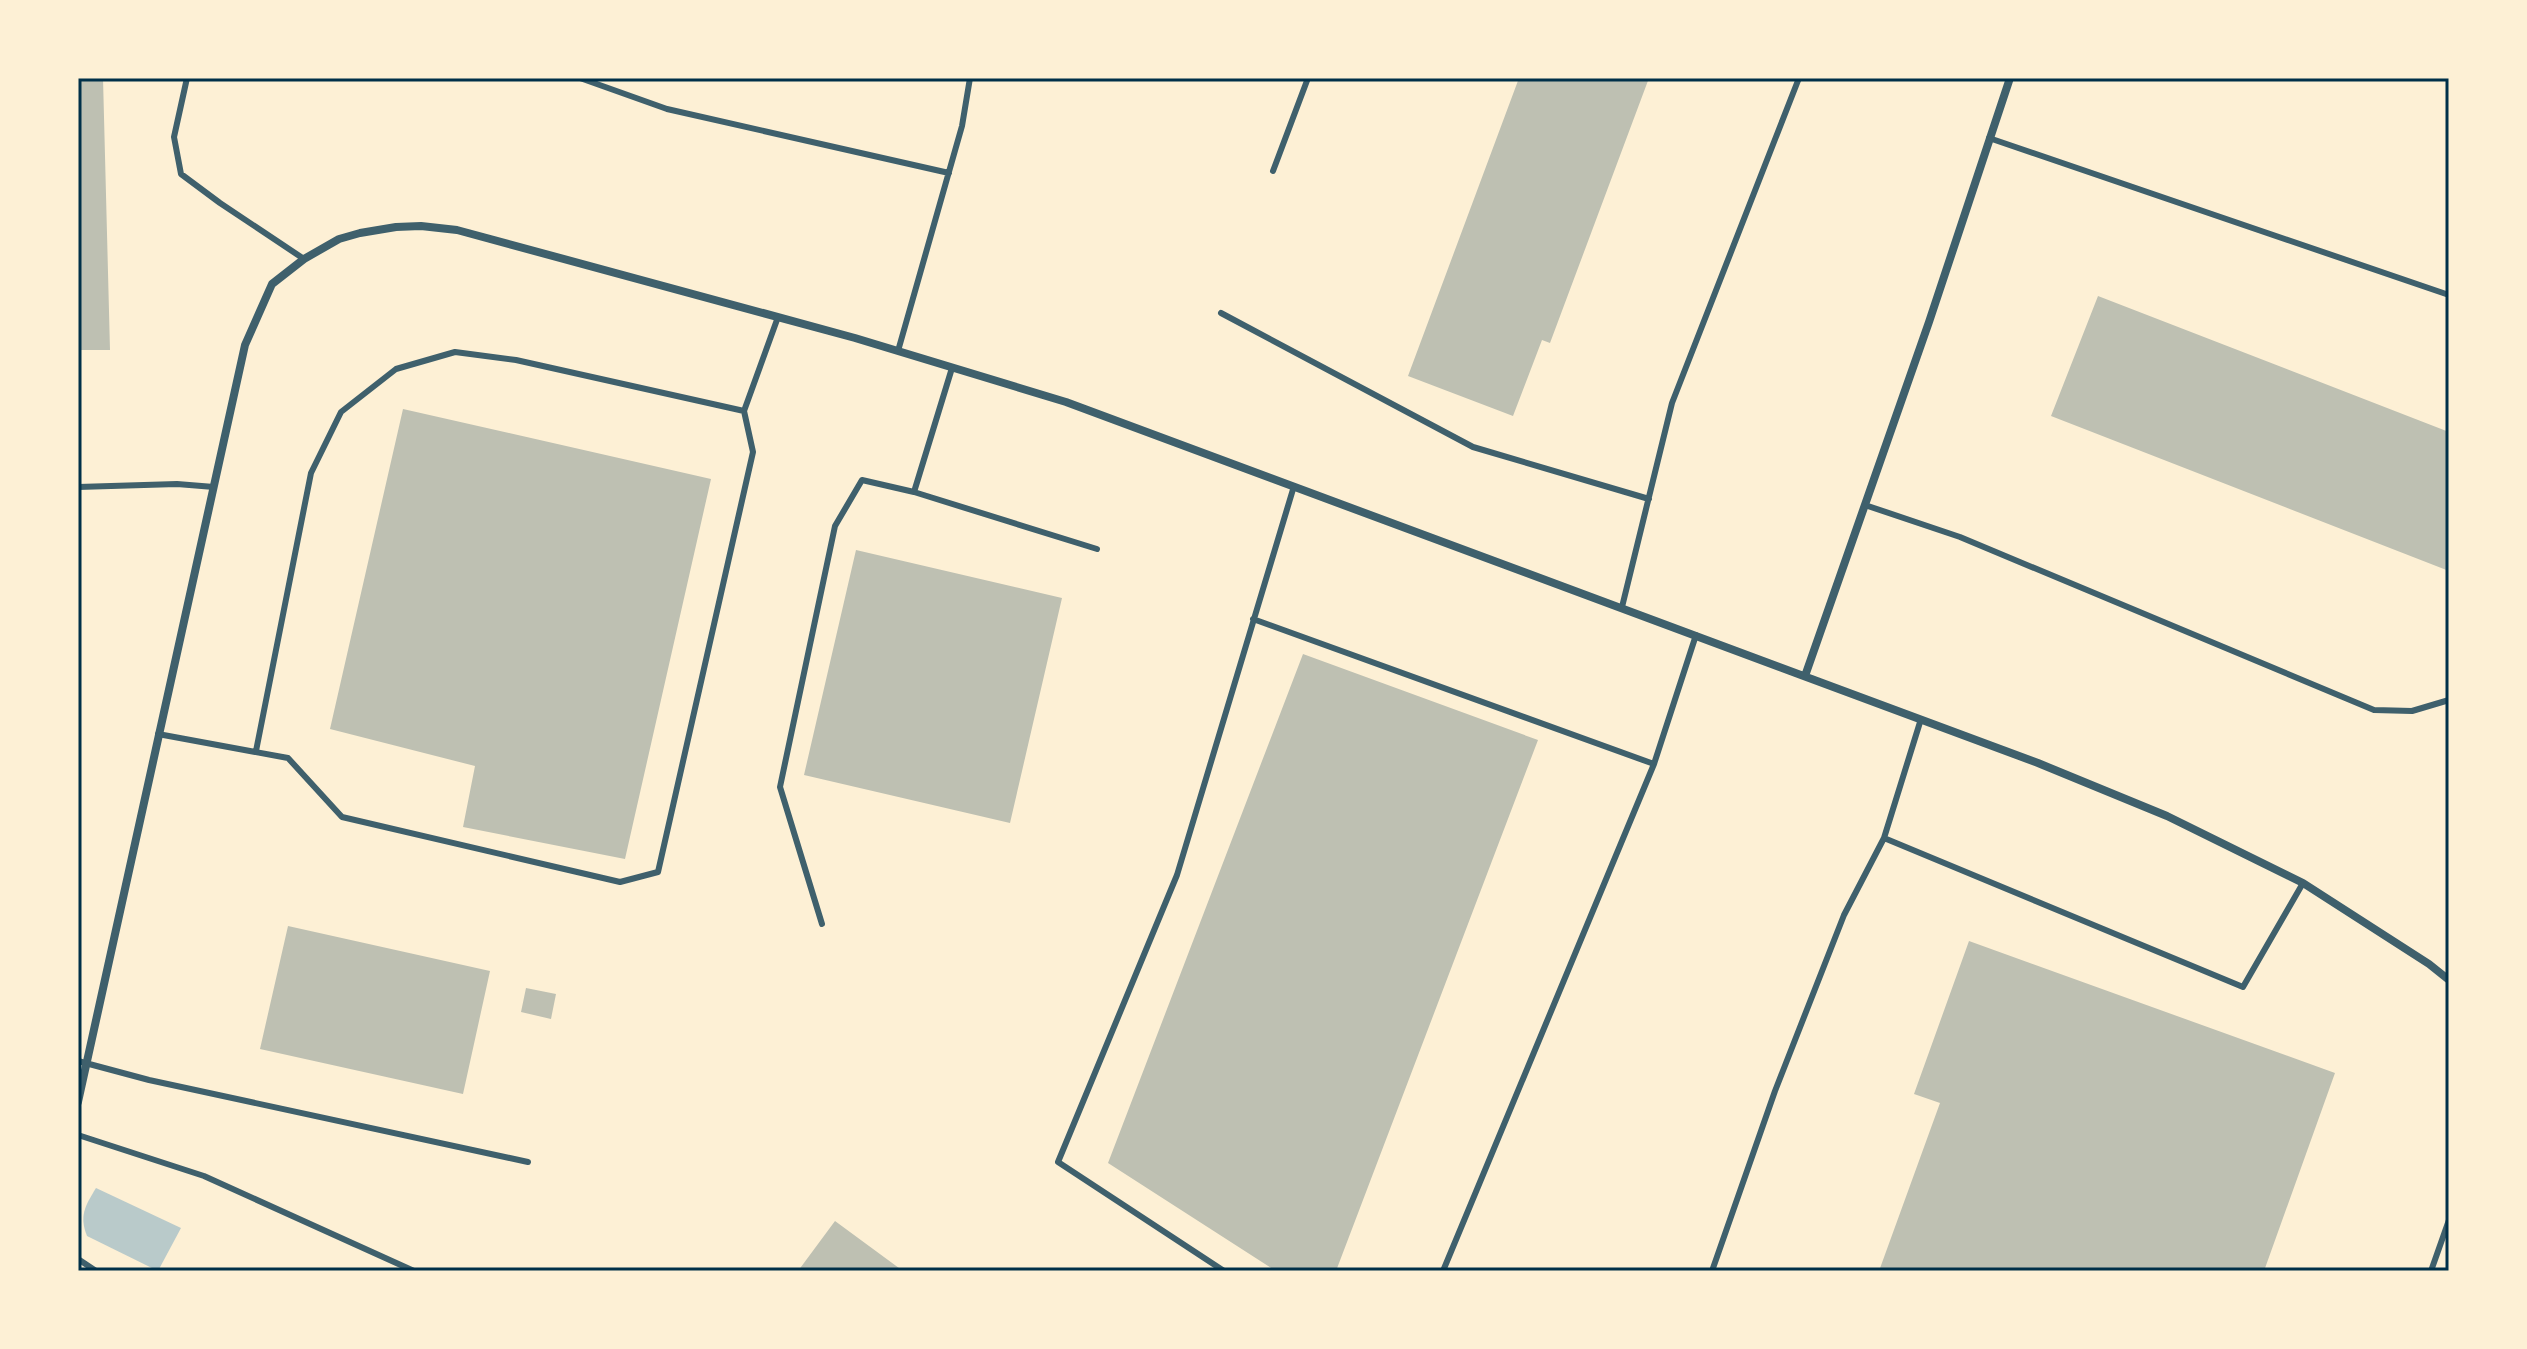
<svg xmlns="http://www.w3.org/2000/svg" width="2527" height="1349" font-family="'Archivo Narrow',sans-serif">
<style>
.green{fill:#b9caca}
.building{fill:#bec0b2}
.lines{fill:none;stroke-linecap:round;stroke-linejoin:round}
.service{stroke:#3f606c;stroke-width:6}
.minor{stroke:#3f606c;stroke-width:8}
.neatline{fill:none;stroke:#003049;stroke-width:3}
</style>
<rect width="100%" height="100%" fill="#fdf0d5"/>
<path class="green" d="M 96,1188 L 181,1228 L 158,1271 L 87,1236 C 79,1216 85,1206 96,1188 Z"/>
<path class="building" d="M 78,78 L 103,78 L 110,350 L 78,350 Z
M 1519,78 L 1649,78 L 1550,343 L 1542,340 L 1513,416 L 1408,376 Z
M 2098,296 L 2449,432 L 2449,571 L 2051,416 Z
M 403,409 L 711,479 L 625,859 L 463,827 L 475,766 L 330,729 Z
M 856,550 L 1062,598 L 1010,823 L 804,775 Z
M 1303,654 L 1538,740 L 1336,1271 L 1276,1271 L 1108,1163 Z
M 288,926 L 490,971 L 463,1094 L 260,1049 Z
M 1969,941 L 2335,1073 L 2264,1271 L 1879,1271 L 1940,1103 L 1914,1094 Z
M 526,988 L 556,994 L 551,1019 L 521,1012 Z
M 835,1221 L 903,1271 L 798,1271 Z"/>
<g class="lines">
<path class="service" d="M 187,78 L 174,137 L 181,174 L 220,203 L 304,259
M 580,78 L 667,109 L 949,173
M 1989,138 L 2449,295
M 1273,171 L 1308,78
M 1221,313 L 1473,447 L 1649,499
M 898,351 L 962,126 L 970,78
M 78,487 L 177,484 L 214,487
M 914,492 L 1097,549
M 1865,505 L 1960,537 L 2374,710 L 2412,711 L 2449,700
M 1622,607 L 1672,403 L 1799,78
M 1253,619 L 1654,764
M 1921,719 L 1884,838 L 2243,987 L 2303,883
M 158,734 L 288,758 L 342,817 L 620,882 L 658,872 L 753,452 L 744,411 L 778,317
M 256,751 L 311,473 L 341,412 L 396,369 L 455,352 L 516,360 L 744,411
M 822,924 L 780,787 L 835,526 L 862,480 L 914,492 L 952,368
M 78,1061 L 149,1080 L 528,1162
M 78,1135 L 204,1176 L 414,1271
M 78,1259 L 96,1271
M 1224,1271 L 1058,1162 L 1177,875 L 1294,486
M 1443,1271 L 1654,764 L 1696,635
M 1712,1271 L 1775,1091 L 1844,915 L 1884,838
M 2431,1271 L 2449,1220"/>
<path class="minor" d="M 1805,676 L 1929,322 L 2010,78
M 78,1102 L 245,345 L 272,284 L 304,259 L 339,239 L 360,233 L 396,227 L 421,226 L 457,230 L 855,338 L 1066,402 L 2038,763 L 2167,816 L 2303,883 L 2429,964 L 2449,980"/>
</g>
<rect width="2527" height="1349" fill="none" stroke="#fdf0d5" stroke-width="160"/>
<rect x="80" y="80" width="2367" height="1189" class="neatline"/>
</svg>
